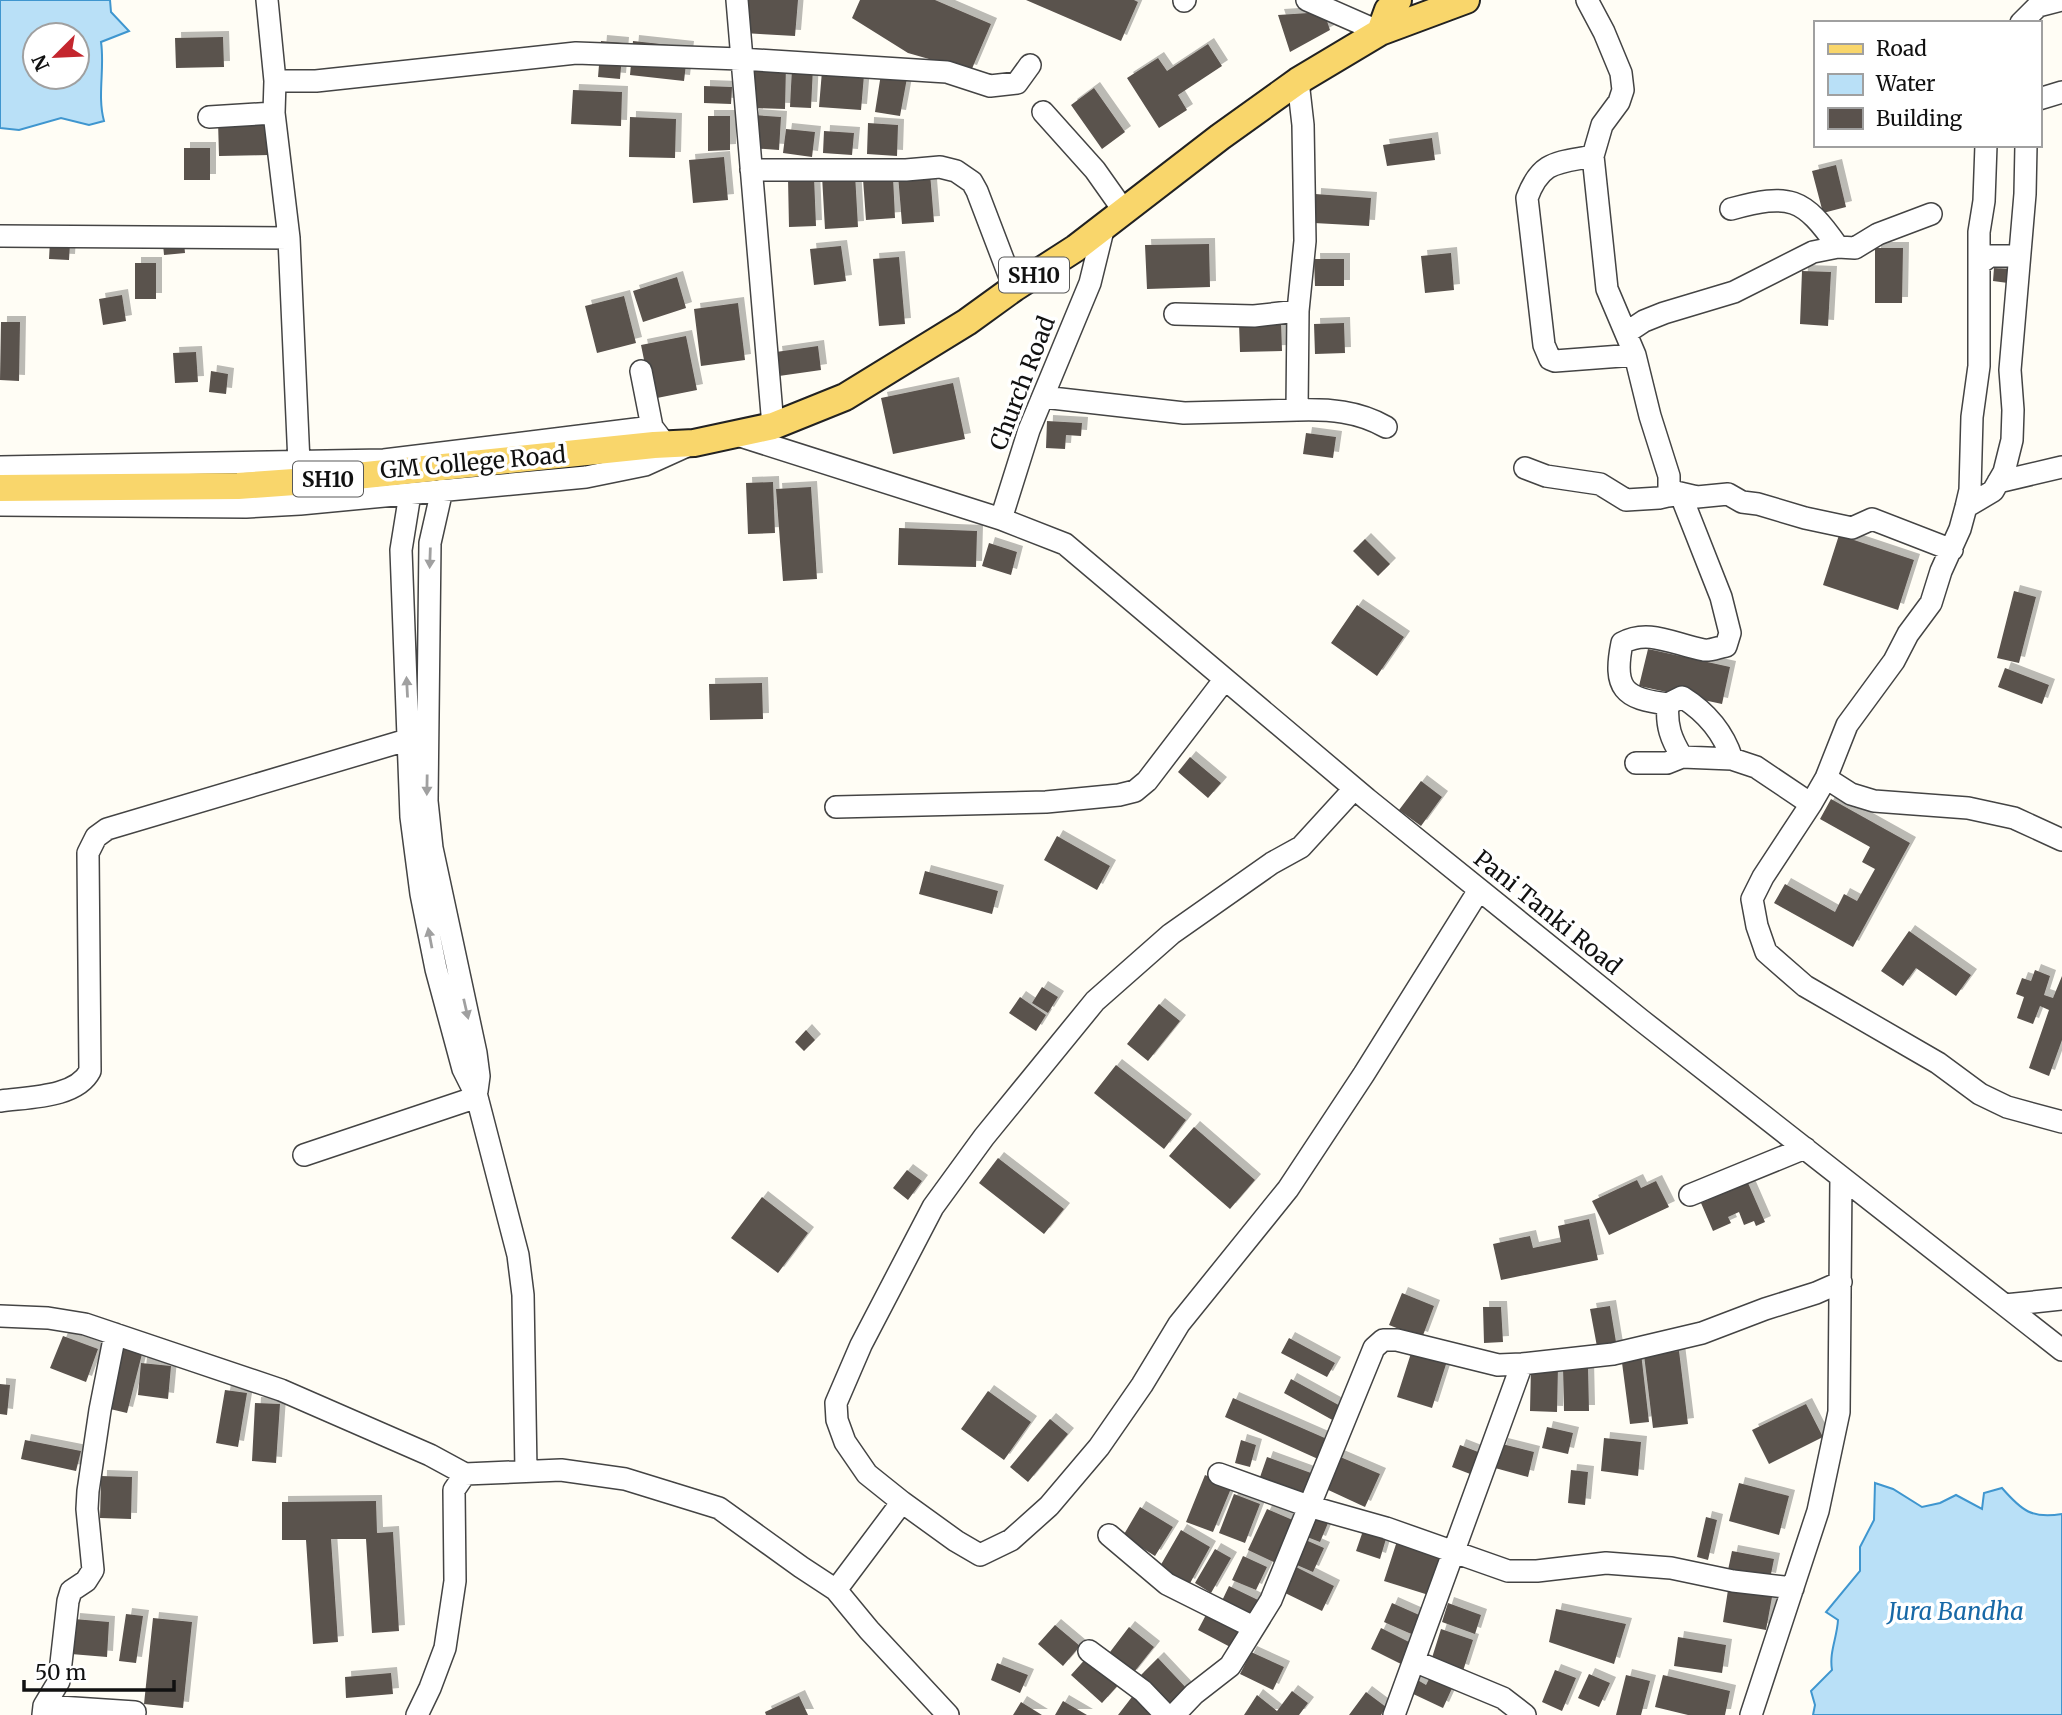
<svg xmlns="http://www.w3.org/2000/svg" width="2062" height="1715" font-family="Merriweather,serif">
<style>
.water{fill:#b9e0f7;stroke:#3f96cf;stroke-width:2;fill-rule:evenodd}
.building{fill:#5a524d;filter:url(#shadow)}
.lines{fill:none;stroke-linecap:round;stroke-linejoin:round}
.minor-casing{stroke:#444;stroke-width:24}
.major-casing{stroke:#222;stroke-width:30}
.minor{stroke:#fff;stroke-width:21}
.major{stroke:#f9d66b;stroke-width:26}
.oneway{fill:#a0a0a0}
.labels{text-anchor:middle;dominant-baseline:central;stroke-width:7;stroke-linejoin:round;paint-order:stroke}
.shield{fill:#fff;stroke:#585858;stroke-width:2}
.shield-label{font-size:21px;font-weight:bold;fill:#111}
.street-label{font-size:23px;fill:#111;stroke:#fff}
.water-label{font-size:24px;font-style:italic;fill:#1768a6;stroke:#fff}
</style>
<defs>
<filter id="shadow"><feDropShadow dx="6" dy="-6" stdDeviation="0" flood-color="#0004"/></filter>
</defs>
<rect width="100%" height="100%" fill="#fffdf5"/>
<path class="water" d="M 0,0 L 110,0 L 111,12 L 129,31 L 101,42 C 105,68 97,96 104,121 L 89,125 L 61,118 L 19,130 L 0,128 ZM 35,35 L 77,35 L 77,77 L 35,77 Z
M 1875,1483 L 1893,1489 L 1922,1507 L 1940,1503 L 1956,1495 L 1982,1509 L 1984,1493 L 2002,1488 C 2022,1511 2032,1519 2062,1514 L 2062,1715 L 1813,1715 L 1815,1705 L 1811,1691 L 1832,1670 C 1829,1652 1837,1638 1838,1620 L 1826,1612 L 1860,1571 L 1860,1547 L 1874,1520 Z"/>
<path class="building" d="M 746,0 L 798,0 L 795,36 L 744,33 Z
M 860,0 L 935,0 L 991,24 L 971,71 L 908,53 L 852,18 Z
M 1026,0 L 1134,0 L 1138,2 L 1121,41 Z
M 1324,12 L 1330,30 L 1290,52 L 1278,15 Z
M 223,37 L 224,67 L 176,68 L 175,38 Z
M 601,41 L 623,43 L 620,79 L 598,77 Z
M 633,41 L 688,47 L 684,81 L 630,75 Z
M 1208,44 L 1222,66 L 1178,95 L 1187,110 L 1159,128 L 1127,78 L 1158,58 L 1167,71 Z
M 752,64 L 786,65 L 785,109 L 751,108 Z
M 792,66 L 813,67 L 811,108 L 790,107 Z
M 822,71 L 864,75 L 861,110 L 819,107 Z
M 881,74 L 907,78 L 900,116 L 875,112 Z
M 704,86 L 732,87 L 731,104 L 704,103 Z
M 1094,88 L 1125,132 L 1102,149 L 1071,105 Z
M 573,90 L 622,92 L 621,126 L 571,124 Z
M 753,115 L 781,117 L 779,150 L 751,148 Z
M 708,116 L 730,116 L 730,150 L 708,151 Z
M 630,117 L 676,119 L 675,158 L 629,157 Z
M 268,120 L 269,155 L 219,156 L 218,121 Z
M 868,123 L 898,125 L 897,156 L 867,154 Z
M 786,129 L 815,132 L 812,157 L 783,153 Z
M 824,131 L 854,133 L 852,155 L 823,153 Z
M 1432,138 L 1435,160 L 1387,166 L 1383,145 Z
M 184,148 L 210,148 L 210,180 L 184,180 Z
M 724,157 L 728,200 L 693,203 L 689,160 Z
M 1836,165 L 1846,207 L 1823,213 L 1812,171 Z
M 930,173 L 934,222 L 902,224 L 898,175 Z
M 855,174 L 858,227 L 825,229 L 822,176 Z
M 814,177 L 816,226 L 789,227 L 788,178 Z
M 893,177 L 895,218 L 866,220 L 863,179 Z
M 1315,194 L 1371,198 L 1369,226 L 1314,223 Z
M 50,241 L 70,243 L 69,260 L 49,259 Z
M 184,242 L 185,253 L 164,255 L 163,244 Z
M 1209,244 L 1210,287 L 1147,289 L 1145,245 Z
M 841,246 L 846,281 L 814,285 L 810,249 Z
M 1875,248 L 1903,248 L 1902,303 L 1875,303 Z
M 1451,253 L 1454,290 L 1425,293 L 1421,256 Z
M 899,257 L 905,324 L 879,326 L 873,259 Z
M 1314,259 L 1344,259 L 1344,286 L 1315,286 Z
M 135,263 L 156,263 L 156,299 L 135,299 Z
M 1994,268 L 2010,269 L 2008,283 L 1993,281 Z
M 1802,271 L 1831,272 L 1828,326 L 1800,324 Z
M 677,277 L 686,308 L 643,322 L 633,291 Z
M 122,295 L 126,321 L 103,325 L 99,299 Z
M 624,296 L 636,343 L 597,353 L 585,306 Z
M 738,303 L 745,360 L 701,366 L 694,309 Z
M 1,322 L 20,322 L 19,381 L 0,380 Z
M 1281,322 L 1282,351 L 1240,352 L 1239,323 Z
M 1344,323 L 1345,353 L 1315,354 L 1314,324 Z
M 686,336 L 697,390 L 652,399 L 641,345 Z
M 818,346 L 821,370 L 779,376 L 776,352 Z
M 196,352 L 198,382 L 175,383 L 173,353 Z
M 211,371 L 228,374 L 226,394 L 209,392 Z
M 953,383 L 965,439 L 893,454 L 881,398 Z
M 1047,421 L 1082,423 L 1081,436 L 1066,435 L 1065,449 L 1046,448 Z
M 1306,433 L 1336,437 L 1333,458 L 1303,454 Z
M 773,482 L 775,533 L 748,534 L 746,483 Z
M 811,487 L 817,579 L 783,581 L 776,489 Z
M 899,528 L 977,531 L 976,567 L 898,565 Z
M 1839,535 L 1914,560 L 1898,610 L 1823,585 Z
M 1365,539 L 1390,564 L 1378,576 L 1353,551 Z
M 989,543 L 1017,552 L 1011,575 L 982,566 Z
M 2014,591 L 2036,597 L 2019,663 L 1997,658 Z
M 1357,605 L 1404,637 L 1377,676 L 1331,643 Z
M 1648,649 L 1730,667 L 1722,704 L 1639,686 Z
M 2005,668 L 2049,685 L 2042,704 L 1998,687 Z
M 762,683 L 763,719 L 710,720 L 709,684 Z
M 1190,757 L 1221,783 L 1208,798 L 1178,772 Z
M 1421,781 L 1442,797 L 1421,826 L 1399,810 Z
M 1831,799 L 1910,843 L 1853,947 L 1774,903 L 1785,884 L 1835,912 L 1844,894 L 1857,901 L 1875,869 L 1862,862 L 1870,847 L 1820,819 Z
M 1057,836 L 1110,866 L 1097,890 L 1044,860 Z
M 925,871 L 998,891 L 992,914 L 919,894 Z
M 1909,931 L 1971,975 L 1956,996 L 1916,968 L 1903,986 L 1881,971 Z
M 2035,970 L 2050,976 L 2044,995 L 2053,998 L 2062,976 L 2062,1040 L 2049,1076 L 2029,1068 L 2049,1010 L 2040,1006 L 2033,1024 L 2017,1018 L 2024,997 L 2016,994 L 2022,978 L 2031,981 Z
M 1042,987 L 1058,997 L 1048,1013 L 1032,1003 Z
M 1020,997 L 1046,1015 L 1036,1031 L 1009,1013 Z
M 1159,1004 L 1180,1021 L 1148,1061 L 1127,1044 Z
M 806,1030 L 815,1040 L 804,1051 L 795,1042 Z
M 1116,1065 L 1186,1120 L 1164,1149 L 1094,1093 Z
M 1194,1127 L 1255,1180 L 1230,1209 L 1169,1156 Z
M 998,1158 L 1064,1209 L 1044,1234 L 979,1183 Z
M 907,1170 L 922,1181 L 908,1200 L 893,1188 Z
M 1637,1180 L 1641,1188 L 1656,1181 L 1669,1207 L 1609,1235 L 1592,1201 Z
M 1748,1183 L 1765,1222 L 1756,1226 L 1754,1221 L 1744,1225 L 1739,1212 L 1728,1217 L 1731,1223 L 1713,1231 L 1701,1203 Z
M 762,1197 L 808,1233 L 778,1273 L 731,1238 Z
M 1589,1219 L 1598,1260 L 1501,1280 L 1493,1244 L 1530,1236 L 1533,1248 L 1561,1242 L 1558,1226 Z
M 1402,1293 L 1434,1306 L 1422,1338 L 1389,1325 Z
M 1610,1306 L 1617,1348 L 1598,1352 L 1590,1309 Z
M 1483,1307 L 1501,1307 L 1503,1342 L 1484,1343 Z
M 63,1336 L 98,1349 L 86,1382 L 50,1368 Z
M 1289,1338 L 1335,1363 L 1327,1377 L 1281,1353 Z
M 122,1344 L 143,1350 L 127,1413 L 106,1408 Z
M 1413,1347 L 1448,1358 L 1432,1408 L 1397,1397 Z
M 1679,1351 L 1688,1424 L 1653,1428 L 1644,1355 Z
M 1641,1353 L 1649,1422 L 1630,1424 L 1621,1355 Z
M 141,1363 L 171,1366 L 168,1399 L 138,1395 Z
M 1531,1365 L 1558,1366 L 1557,1412 L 1530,1411 Z
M 1563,1367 L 1588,1367 L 1589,1411 L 1564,1411 Z
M 1291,1379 L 1344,1408 L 1336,1422 L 1284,1393 Z
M 0,1384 L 10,1385 L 7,1415 L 0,1414 Z
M 225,1390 L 247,1393 L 238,1447 L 216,1443 Z
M 988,1391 L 1031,1422 L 1004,1460 L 961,1429 Z
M 1233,1398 L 1327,1439 L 1318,1459 L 1225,1417 Z
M 255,1403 L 280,1404 L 276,1463 L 252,1461 Z
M 1806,1404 L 1823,1437 L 1769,1464 L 1752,1430 Z
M 1050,1419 L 1068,1434 L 1028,1482 L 1010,1467 Z
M 1547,1427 L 1573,1433 L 1568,1454 L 1542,1448 Z
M 1604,1438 L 1641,1442 L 1638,1476 L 1601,1471 Z
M 25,1440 L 81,1451 L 76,1471 L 21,1459 Z
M 1241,1440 L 1256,1445 L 1250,1467 L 1235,1463 Z
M 1502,1444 L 1534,1452 L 1528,1477 L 1495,1468 Z
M 1460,1445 L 1486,1455 L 1478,1477 L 1452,1467 Z
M 1338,1456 L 1380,1474 L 1365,1507 L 1324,1488 Z
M 1267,1457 L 1311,1473 L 1303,1496 L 1259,1480 Z
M 1571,1470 L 1588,1472 L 1585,1505 L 1568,1503 Z
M 1205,1475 L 1232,1486 L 1213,1532 L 1186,1522 Z
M 101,1476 L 132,1477 L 131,1519 L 100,1518 Z
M 1739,1483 L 1789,1496 L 1779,1535 L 1729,1521 Z
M 1234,1494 L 1260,1504 L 1245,1543 L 1219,1533 Z
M 376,1501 L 377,1533 L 393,1532 L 399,1631 L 372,1633 L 366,1539 L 331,1539 L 338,1642 L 313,1644 L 306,1540 L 282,1540 L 282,1502 Z
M 1140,1507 L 1173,1527 L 1155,1556 L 1123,1536 Z
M 1267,1509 L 1295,1521 L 1276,1563 L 1248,1550 Z
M 1310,1516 L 1328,1523 L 1320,1542 L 1302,1535 Z
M 1706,1517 L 1717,1520 L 1708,1560 L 1697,1557 Z
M 1365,1525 L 1388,1532 L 1380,1559 L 1356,1551 Z
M 1181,1530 L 1210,1547 L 1189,1585 L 1159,1568 Z
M 1301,1538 L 1324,1548 L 1313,1572 L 1290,1562 Z
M 1398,1538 L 1449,1554 L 1435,1597 L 1384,1581 Z
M 1215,1549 L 1231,1558 L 1211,1593 L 1195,1583 Z
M 1732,1551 L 1774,1559 L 1770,1579 L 1728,1570 Z
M 1243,1556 L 1267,1567 L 1256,1590 L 1232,1580 Z
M 1294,1566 L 1334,1586 L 1322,1611 L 1281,1591 Z
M 1229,1586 L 1258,1600 L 1249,1619 L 1220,1605 Z
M 1728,1590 L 1772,1597 L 1766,1630 L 1723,1622 Z
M 1392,1603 L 1426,1618 L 1418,1637 L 1384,1622 Z
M 1448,1603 L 1481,1615 L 1475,1634 L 1442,1622 Z
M 1556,1609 L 1626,1624 L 1614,1664 L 1549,1642 Z
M 1208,1611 L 1244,1631 L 1234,1649 L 1198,1630 Z
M 126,1614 L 143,1616 L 136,1663 L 119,1661 Z
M 153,1618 L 192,1622 L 183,1708 L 144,1704 Z
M 74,1619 L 109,1622 L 107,1657 L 71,1654 Z
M 1055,1625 L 1080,1646 L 1063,1666 L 1038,1644 Z
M 1129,1627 L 1154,1647 L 1131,1676 L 1107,1656 Z
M 1381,1628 L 1413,1644 L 1403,1665 L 1371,1649 Z
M 1441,1629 L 1473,1640 L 1463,1671 L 1431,1661 Z
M 1678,1637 L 1726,1645 L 1722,1673 L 1674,1666 Z
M 1251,1652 L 1284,1667 L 1273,1690 L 1240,1674 Z
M 1089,1655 L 1121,1682 L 1102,1703 L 1071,1675 Z
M 1158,1658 L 1190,1692 L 1169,1711 L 1138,1678 Z
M 997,1663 L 1028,1675 L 1020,1693 L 991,1680 Z
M 1555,1670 L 1576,1678 L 1562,1711 L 1542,1702 Z
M 391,1673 L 393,1694 L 346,1698 L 345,1677 Z
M 1432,1673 L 1454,1684 L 1443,1708 L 1409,1692 L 1416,1679 L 1426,1685 Z
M 1589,1674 L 1610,1683 L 1599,1707 L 1578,1698 Z
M 1626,1675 L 1650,1681 L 1641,1715 L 1616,1715 Z
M 1663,1675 L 1730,1691 L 1725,1715 L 1688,1715 L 1655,1707 Z
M 1292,1691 L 1308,1703 L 1299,1715 L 1244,1715 L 1257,1695 L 1277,1711 Z
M 1366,1692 L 1386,1707 L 1381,1715 L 1349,1715 Z
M 1135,1693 L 1163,1715 L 1118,1715 Z
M 799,1696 L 808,1715 L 766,1715 L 765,1712 Z
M 1063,1701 L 1087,1715 L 1055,1715 Z
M 1021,1702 L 1042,1715 L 1013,1715 Z"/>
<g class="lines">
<g class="minor-casing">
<path id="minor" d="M 267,0 L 275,81 L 274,113 L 289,238 L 299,463
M 737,0 L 773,426
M 1307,0 L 1380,32
M 1587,0 L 1604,32 L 1621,73 L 1623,90 L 1619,102 L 1602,125 L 1593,156 L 1607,289 L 1635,355 L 1650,416 L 1669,476 L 1669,496
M 1184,1 L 1185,0
M 2021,23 L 2038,6 L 2062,0
M 275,81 L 316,81 L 576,53 L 740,59 L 947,72 L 990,86 L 1017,83 L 1030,65
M 2039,99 L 2062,92
M 1043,112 L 1095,170 L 1124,211
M 209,117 L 274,113
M 1593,156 C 1558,163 1541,160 1527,198 L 1544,345 L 1550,359 L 1555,361 L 1635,355
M 751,170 L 906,170 L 940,167 L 956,171 L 972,182 L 977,191 L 1014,288
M 1731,209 C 1790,193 1803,197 1838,247
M 0,236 L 289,238
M 1979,264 L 1990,256 L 2019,256
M 1175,314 L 1254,316 L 1298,311
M 1626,333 L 1644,321 L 1664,313 L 1734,292 L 1813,252 L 1838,247 L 1855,248 L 1878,234 L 1931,214
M 641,371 L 652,427
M 1043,397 L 1184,413 L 1297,410 L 1298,311 L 1305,241 L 1303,125 L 1298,81
M 1297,410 C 1329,409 1358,411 1386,427
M 734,434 L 1001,519 L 1065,544 L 1367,799 L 1641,1020 L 2062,1350
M 0,467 L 384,460 L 652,427 L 665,444
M 1525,468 L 1546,476 L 1600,484 L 1626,500 L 1659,498 L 1680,493 L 1721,597 L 1730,633 L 1726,646 C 1719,647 1711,651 1704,650 C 1675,645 1649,628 1622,643 C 1613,688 1623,699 1668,704
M 1998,482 L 2062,467
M 442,490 L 430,543 L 427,801 L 432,848 L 476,1053 L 479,1076 L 477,1091
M 1680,493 L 1697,497 L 1728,494 L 1742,502 L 1758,504 L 1805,518 L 1852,528 L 1872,519 L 1952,550
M 410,494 L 401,550 L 411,817 L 421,894 L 436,969 L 463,1069 L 477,1097 L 518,1255 L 523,1295 L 526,1471
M 0,505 L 246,507 L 300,504 L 586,477 L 645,465 L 687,446
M 1966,507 L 1993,491 L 2004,472 L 2012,440 L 2013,410 L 2010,370 L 2025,194 L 2026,145
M 1001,519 L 1029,430 L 1090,283 L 1104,226
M 1732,759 C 1723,731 1706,712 1682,697 L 1668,704 C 1666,726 1671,739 1682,757 L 1732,759 L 1756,767 L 1811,804 L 1763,877 L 1752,899 L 1757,926 L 1766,952 L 1805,986 L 1938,1063 L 1980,1094 L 2007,1107 L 2062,1122
M 1636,763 L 1667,763 L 1682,757
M 1826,778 L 1851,794 L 1874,801 L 1968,808 L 2014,818 L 2062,840
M 1811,804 L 1826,778 L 1847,725 L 1894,661 L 1908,634 L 1931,603 L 1941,571 L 1960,529 L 1966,507 L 1970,490 L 1972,417 L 1979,366 L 1979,232 L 1984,201 L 1986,145
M 836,807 L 1046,802 L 1119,795 L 1135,791 L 1147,781 L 1225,679
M 0,1101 C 28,1097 76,1098 90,1071 L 88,853 L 96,837 L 107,829 L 410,739
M 304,1155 L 477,1097
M 1690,1195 L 1805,1148
M 2005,1305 L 2062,1299
M 0,1316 L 48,1318 L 85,1324 L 281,1390 L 430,1455 L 465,1474 L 561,1470 L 625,1479 L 719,1508 L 801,1567 L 836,1590 L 869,1630 L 948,1715
M 1219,1474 L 1308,1506 L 1386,1528 L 1508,1571 L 1537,1571 L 1606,1563 L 1671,1568 L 1733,1581 L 1793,1588
M 902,1502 L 956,1541 L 980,1555 L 1011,1540 L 1049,1506 L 1099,1447 L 1142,1385 L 1179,1324 L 1288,1189 L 1364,1074 L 1479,890
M 1109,1535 L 1167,1584 L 1253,1627
M 836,1590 L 902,1502 L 867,1474 L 845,1442 L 837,1420 L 836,1403 L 861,1345 L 933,1207 L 984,1137 L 1095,1001 L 1171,934 L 1272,863 L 1301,847 L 1354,789
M 1089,1651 L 1143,1691 L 1166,1715
M 1414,1661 L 1503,1698 L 1525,1715
M 44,1706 L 135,1712
M 43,1715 L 44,1706 L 59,1681 L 68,1601 L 71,1591 L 86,1581 L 93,1570 L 87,1509 L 88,1491 L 100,1410 L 115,1334
M 417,1715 L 430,1688 L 445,1648 L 455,1581 L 454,1490 L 465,1474
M 1174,1715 L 1194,1694 L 1230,1666 L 1271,1600 L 1374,1348 L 1383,1340 L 1397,1340 L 1498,1365 L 1522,1364 L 1613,1354 L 1702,1333 L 1765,1309 L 1816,1293 L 1841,1282
M 1394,1715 L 1522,1364
M 1751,1715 L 1818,1511 L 1839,1412 L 1841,1177"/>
</g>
<g class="major-casing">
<path id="major" d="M 1380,32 L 1388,10 L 1398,0
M 0,488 L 238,486 L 308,481 L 654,445 L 694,443 L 773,426 L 845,397 L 967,322 L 1014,288 L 1076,248 L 1220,137 L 1298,81 L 1380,32 L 1466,0"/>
</g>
<use href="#minor" class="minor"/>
<use href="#major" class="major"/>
</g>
<defs><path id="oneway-solid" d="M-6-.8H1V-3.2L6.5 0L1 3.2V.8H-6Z" transform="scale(1.75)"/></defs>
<g class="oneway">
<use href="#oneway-solid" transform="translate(430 558) rotate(92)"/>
<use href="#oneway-solid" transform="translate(407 687) rotate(-93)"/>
<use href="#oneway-solid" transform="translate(427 785) rotate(91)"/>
<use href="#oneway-solid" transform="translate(430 938) rotate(-101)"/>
<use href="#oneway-solid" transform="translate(466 1009) rotate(77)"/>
</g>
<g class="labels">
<g class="shield">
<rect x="999" y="257.5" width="70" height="35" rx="5"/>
<rect x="293" y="461.5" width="70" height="35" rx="5"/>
</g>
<g class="shield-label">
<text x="1034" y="275">SH10</text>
<text x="328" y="479">SH10</text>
</g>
<g class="street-label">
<text transform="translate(1022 383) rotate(-69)">Church Road</text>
<text transform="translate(473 462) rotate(-5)">GM College Road</text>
<text transform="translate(1548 912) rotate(39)">Pani Tanki Road</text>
</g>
<g class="water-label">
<text x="1956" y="1611">Jura Bandha</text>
</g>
</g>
<rect x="1814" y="21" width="228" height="126" fill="#ffffff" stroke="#a0a0a0" stroke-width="2"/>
<rect x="1828" y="44" width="35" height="10" fill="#f9d66b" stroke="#a0a0a0" stroke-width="2"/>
<text x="1876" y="56" font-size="21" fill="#111111">Road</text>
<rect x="1828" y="74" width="35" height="21" fill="#b9e0f7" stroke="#a0a0a0" stroke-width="2"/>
<text x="1876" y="91" font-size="21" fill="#111111">Water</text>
<rect x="1828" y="108" width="35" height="21" fill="#5a524d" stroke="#a0a0a0" stroke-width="2"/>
<text x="1876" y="126" font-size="21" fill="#111111">Building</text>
<g transform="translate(56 56) rotate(246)"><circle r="33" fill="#ffffff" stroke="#a0a0a0" stroke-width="2"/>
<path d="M0-5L12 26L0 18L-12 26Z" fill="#c4262e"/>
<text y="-10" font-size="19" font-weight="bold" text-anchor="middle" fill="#111111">N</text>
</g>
<path d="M24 1680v10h150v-10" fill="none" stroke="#111111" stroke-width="3.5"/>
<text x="35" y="1680" font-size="21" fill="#111111" stroke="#ffffff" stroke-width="5" paint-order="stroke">50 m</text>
</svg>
